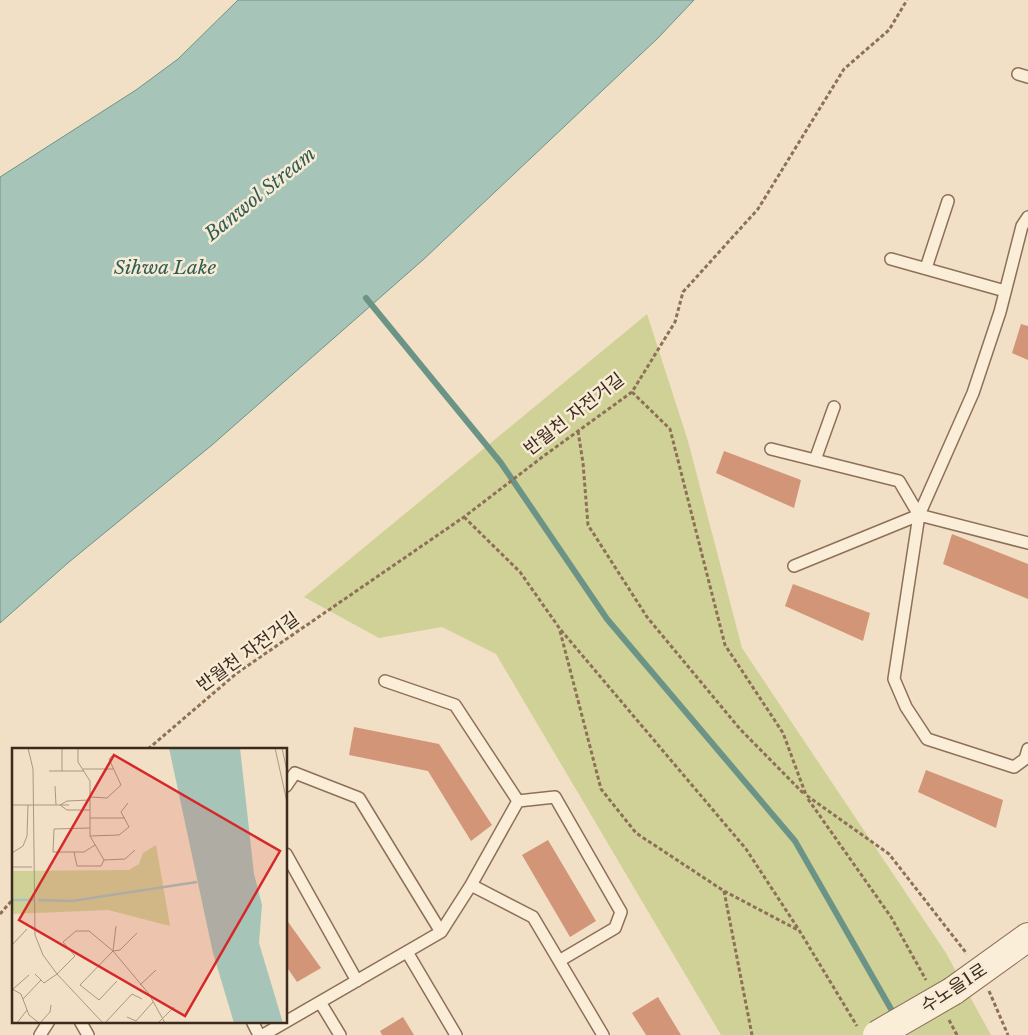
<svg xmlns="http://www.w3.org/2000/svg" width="1028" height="1035" font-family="'Libre Baskerville','Noto Sans KR',serif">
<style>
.green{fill:#d0d197}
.water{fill:#a7c4b9;stroke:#6c9486}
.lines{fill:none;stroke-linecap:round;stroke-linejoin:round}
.stream{stroke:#6c9486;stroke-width:6}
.building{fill:#d29578}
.service-casing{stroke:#8e7059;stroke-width:14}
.tertiary-casing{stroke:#8e7059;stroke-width:30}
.path{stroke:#8e7059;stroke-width:3;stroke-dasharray:4 2.5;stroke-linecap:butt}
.service{stroke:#fbeed9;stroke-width:11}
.tertiary{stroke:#fbeed9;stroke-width:28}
.tertiary-bridge-casing{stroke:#8e7059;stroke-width:30;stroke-linecap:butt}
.tertiary-bridge{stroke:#fbeed9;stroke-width:28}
.labels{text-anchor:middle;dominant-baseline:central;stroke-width:5;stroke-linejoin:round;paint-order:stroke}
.street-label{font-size:18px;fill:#3d2a1e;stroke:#f8ebd5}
.water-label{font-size:19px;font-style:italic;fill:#2c5e56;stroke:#f8ebd5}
.inset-river{fill:none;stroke:#a7c4b9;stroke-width:2.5}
.inset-road{fill:none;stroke:#a99782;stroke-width:1}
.view{fill:#d62828;fill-opacity:0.15;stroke:#d62828;stroke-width:2.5}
.inset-edge{fill:none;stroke:#3d2a1e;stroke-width:2.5}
</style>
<rect width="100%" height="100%" fill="#f1e0c5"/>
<path class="green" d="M 647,314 L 688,441 L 742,648 L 946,953 L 991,1035 L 721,1035 L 496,654 L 442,627 L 379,638 L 304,597 Z"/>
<path class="water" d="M 238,0 L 694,0 L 658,38 L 424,259 L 212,445 L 69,562 L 0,623 L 0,177 L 136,90 L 178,59 Z"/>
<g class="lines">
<path class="stream" d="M 366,298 L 501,463 L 607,619 L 795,841 L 895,1016"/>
</g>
<path class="building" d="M 1021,324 L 1028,326 L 1028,360 L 1012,353 Z
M 724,451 L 801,480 L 794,508 L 716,473 Z
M 952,534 L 1028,564 L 1028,599 L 943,564 Z
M 793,584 L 870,613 L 863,641 L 785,606 Z
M 354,727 L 439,744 L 492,825 L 471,841 L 428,771 L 349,755 Z
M 926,770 L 1003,800 L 996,828 L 918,792 Z
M 548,840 L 596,921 L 570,937 L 522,855 Z
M 286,919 L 321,968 L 297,982 L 286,966 Z
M 658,997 L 681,1035 L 646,1035 L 632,1013 Z
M 403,1017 L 414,1035 L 382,1035 L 380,1031 Z"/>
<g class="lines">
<g class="service-casing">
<path id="service" d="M 1018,74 L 1028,77
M 1028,217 L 1022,226 L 1000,312 L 973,393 L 919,515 L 894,679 L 906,707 L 927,739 L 1014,767 L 1025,759 L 1028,749
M 891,259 L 1005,291
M 926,268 L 948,201
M 771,449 L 899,481 L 919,515
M 815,460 L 834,407
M 794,566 L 919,515 L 1028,543
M 385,681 L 455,705 L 518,801
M 286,786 L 295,773 L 359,798 L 441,932
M 518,801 L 555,797 L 621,912 L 615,928 L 559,961
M 286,854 L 357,981
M 471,885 L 533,917 L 603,1035
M 407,952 L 456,1035
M 320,1002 L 340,1035
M 80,1021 L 88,1035
M 252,1021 L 259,1035
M 40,1035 L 49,1021
M 263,1035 L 441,932 L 471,885 L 518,801"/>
</g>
<g class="tertiary-casing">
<path id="tertiary" d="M 953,991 L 1028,937"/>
</g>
<path class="path" d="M 632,392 L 670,429 L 725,645 L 783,733 L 806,795 L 889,854 L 967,954
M 578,431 L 583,463 L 588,525 L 647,617 L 740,729 L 804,794
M 464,517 L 520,572 L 560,629 L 746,849 L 799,930 L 857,1026
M 560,631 L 601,789 L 636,833 L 724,891 L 798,930
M 148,749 L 237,673 L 464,517 L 545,455 L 632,392 L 675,322 L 683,292 L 758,209 L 844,69 L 889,30 L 907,0
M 808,799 L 891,917 L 926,980
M 724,891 L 752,1035
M 0,914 L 14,898
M 989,991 L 1008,1035
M 949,1020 L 957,1035"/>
<use href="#service" class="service"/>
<use href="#tertiary" class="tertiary"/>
<g class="tertiary-bridge-casing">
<path id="tertiary-bridge" d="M 877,1035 L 953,991"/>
</g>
<use href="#tertiary-bridge" class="tertiary-bridge"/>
</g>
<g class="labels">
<g class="street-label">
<text transform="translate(574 414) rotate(-38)">반월천 자전거길</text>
<text transform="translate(248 652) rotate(-36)">반월천 자전거길</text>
<text transform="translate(954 988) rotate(-33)">수노을1로</text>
</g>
<g class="water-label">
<text transform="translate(260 194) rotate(-39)">Banwol Stream</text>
<text x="165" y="267">Sihwa Lake</text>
</g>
</g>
<g transform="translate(12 748)">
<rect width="275" height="275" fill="#f1e0c5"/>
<path d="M 144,97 L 158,178 L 96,162 L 0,166 L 0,123 L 117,122 L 127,116 L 131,105 Z" fill="#d0d197"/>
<path d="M 157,0 L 228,0 L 242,126 L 250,157 L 247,195 L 271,275 L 222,275 L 201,205 Z" fill="#a7c4b9"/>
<path class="inset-river" d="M 0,152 L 22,152M 26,152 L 60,153 L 185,134"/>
<path class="inset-road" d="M 16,0 L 21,21 L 23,187 L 31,207 L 45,226 L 91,275M 50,0 L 50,23M 66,0 L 66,14 L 78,33 L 78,88 L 92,112M 263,0 L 275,54M 270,0 L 275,23M 71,21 L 102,21M 37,23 L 72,23M 43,38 L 44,57M 78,49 L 95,50 L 109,37 L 97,11 L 100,8M 78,52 L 55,53 L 48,57 L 55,62 L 78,62M 0,57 L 57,57M 78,70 L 113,70M 78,80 L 42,81 L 41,104 L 72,104 L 83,97M 78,88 L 107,87 L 117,79 L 109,64 L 116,55M 62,104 L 65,118 L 89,118 L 92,112M 0,105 L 11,98 L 15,88 L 16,57M 92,112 L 113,111 L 123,102M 0,119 L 20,119M 104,178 L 101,203 L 68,237 L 87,252 L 105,233M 0,197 L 15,181M 101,203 L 108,202 L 125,185M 23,226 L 32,235 L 45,226 L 63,208 L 51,194 L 64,183 L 77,183 L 101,203 L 137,246 L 153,275M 128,237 L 144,222M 0,241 L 9,246 L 17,267 L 27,275M 1,241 L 17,227M 11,251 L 29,232M 115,269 L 124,273 L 141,254M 5,275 L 15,262M 28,275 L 38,264 L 39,257M 93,275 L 120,246 L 130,251M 146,275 L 162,259"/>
<path class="view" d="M 102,7 L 268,103 L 173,268 L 7,172 Z"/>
<rect width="275" height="275" class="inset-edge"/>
</g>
</svg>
